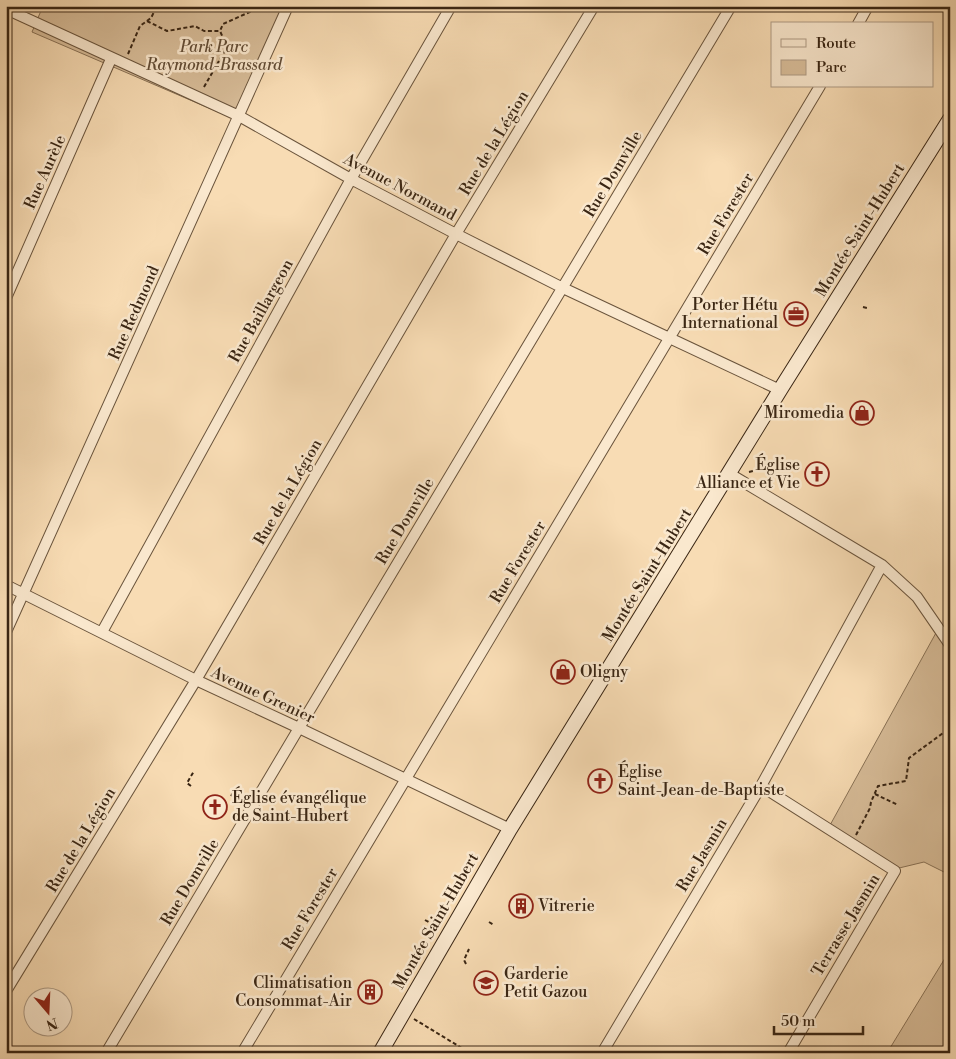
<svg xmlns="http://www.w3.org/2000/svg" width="956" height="1059" font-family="'Libre Bodoni',serif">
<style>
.green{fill:#d8bd99;stroke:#897256}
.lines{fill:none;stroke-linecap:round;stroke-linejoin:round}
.street-casing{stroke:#6a543c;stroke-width:12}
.secondary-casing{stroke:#3a2614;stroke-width:16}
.path{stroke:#3a2614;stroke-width:2;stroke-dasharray:4 2.5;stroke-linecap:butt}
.street{stroke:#fae8ce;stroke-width:10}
.secondary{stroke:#fae8ce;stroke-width:14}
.labels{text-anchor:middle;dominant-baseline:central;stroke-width:5;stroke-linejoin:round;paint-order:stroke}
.park-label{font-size:16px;font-style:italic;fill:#624c35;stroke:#fae8ce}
.street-label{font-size:16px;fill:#3a2614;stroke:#fae8ce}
.poi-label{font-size:16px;fill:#3a2614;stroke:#fae8ce;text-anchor:start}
</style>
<rect width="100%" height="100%" fill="#f8dcb4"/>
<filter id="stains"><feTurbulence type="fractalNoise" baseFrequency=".004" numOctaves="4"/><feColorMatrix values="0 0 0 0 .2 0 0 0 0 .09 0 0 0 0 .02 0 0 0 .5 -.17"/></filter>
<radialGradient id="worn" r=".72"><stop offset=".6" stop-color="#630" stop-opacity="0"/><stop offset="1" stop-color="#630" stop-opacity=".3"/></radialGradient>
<path class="green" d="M 43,6 L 292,6 L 239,121 L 32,32 Z
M 937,631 L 950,649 L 950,875 L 924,862 L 895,869 L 829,827 Z
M 950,950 L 950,1053 L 887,1053 Z"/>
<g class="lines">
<g class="street-casing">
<path id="street" d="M 6,9 L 239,116 L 351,179 L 456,234 L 563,288 L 780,390
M 858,24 L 868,6
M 6,298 L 111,59
M 730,474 L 882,565 L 917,597 L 950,645
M 6,585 L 196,680 L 299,728 L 510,829
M 6,632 L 288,6
M 102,632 L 351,179 L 451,6
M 761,786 L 895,871 L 788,1053
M 6,991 L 196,680 L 456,234 L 594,6
M 106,1053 L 299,728 L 731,6
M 242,1053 L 820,86
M 602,1053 L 761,786 L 882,565"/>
</g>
<g class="secondary-casing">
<path id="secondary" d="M 380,1053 L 510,829 L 780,390 L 950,119"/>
</g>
<path class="path" d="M 268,6 L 274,9
M 147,21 L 167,31 L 195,26 L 204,31 L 220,31
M 128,54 L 140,26 L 151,18 L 157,6
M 204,87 L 227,47 L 220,31 L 223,24 L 263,6
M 863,307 L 867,308
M 749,472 L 764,468
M 191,786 L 187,783 L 194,771
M 875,794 L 898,805
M 231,796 L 233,793
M 856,835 L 870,808 L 871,802 L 878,786 L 906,781 L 909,758 L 950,728
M 425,920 L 432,924
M 489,922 L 494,925
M 466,964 L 464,960 L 469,949
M 950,970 L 947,983 L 950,1016
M 414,1019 L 470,1053
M 945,1053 L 948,1046 L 950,1037"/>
<use href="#street" class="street"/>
<use href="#secondary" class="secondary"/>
</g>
<defs>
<g id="office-ring" transform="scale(1.25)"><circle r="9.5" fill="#fae8ce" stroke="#8f2418" stroke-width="1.5"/><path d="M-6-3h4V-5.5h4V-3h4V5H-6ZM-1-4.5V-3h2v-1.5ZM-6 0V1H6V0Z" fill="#8f2418"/></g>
<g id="shop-ring" transform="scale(1.25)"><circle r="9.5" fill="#fae8ce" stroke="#8f2418" stroke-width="1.5"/><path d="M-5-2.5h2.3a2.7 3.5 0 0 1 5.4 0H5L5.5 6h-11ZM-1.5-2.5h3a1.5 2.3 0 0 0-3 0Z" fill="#8f2418"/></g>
<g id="church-ring" transform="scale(1.25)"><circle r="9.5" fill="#fae8ce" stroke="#8f2418" stroke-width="1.5"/><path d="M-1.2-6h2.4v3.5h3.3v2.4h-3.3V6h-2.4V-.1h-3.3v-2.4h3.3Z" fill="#8f2418"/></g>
<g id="building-ring" transform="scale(1.25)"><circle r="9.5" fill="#fae8ce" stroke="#8f2418" stroke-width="1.5"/><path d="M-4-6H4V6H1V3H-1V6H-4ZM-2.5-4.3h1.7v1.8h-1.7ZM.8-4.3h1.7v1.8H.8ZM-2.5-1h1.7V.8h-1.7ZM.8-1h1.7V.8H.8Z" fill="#8f2418"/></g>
<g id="school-ring" transform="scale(1.25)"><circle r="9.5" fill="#fae8ce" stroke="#8f2418" stroke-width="1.5"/><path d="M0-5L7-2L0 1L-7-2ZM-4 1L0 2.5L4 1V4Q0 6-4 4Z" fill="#8f2418"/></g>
</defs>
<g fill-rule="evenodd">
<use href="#office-ring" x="796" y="314"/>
<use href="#shop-ring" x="862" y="413"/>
<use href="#church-ring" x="817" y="474"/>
<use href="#shop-ring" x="563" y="672"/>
<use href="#church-ring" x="600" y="781"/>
<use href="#church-ring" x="215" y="807"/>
<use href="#building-ring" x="521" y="906"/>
<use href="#school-ring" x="486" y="983"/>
<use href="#building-ring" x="370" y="992"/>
</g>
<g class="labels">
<g class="park-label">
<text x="214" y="47">Park Parc<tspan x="214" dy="18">Raymond-Brassard</tspan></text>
</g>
<g class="street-label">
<text transform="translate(494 143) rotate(-59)">Rue de la Légion</text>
<text transform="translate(45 172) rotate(-66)">Rue Aurèle</text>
<text transform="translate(613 174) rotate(-59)">Rue Domville</text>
<text transform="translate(400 187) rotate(28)">Avenue Normand</text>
<text transform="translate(726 214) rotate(-59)">Rue Forester</text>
<text transform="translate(860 230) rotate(-58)">Montée Saint-Hubert</text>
<text transform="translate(261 311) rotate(-61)">Rue Baillargeon</text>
<text transform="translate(134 313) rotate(-66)">Rue Redmond</text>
<text transform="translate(288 492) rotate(-60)">Rue de la Légion</text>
<text transform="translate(405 521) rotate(-59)">Rue Domville</text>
<text transform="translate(518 562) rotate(-59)">Rue Forester</text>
<text transform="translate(647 575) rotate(-58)">Montée Saint-Hubert</text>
<text transform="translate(263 695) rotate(25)">Avenue Grenier</text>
<text transform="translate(81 840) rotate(-59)">Rue de la Légion</text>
<text transform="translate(702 855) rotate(-59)">Rue Jasmin</text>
<text transform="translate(190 882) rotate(-59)">Rue Domville</text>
<text transform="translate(310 909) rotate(-59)">Rue Forester</text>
<text transform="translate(436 921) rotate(-60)">Montée Saint-Hubert</text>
<text transform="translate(846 925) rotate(-59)">Terrasse Jasmin</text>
</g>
<g class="poi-label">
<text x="778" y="305" text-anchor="end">Porter Hétu<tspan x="778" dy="18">International</tspan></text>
<text x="844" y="413" text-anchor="end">Miromedia</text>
<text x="800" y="465" text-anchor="end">Église<tspan x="800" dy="18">Alliance et Vie</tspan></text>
<text x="580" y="672">Oligny</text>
<text x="618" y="772">Église<tspan x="618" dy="18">Saint-Jean-de-Baptiste</tspan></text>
<text x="232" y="798">Église évangélique<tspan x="232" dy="18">de Saint-Hubert</tspan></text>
<text x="538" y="906">Vitrerie</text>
<text x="504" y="974">Garderie<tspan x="504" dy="18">Petit Gazou</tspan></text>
<text x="352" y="983" text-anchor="end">Climatisation<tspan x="352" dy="18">Consommat-Air</tspan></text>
</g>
</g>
<rect width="956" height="1059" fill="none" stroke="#f8dcb4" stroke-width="25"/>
<rect x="8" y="8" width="941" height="1044" fill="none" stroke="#3a2614" stroke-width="2.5"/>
<rect x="12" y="12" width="931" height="1034" fill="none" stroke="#3a2614"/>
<rect x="771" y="22" width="162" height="65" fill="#fae8ce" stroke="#ad9a84"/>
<rect x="781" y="39" width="25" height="8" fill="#fae8ce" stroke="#ad9a84"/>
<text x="816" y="48" font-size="15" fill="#3a2614">Route</text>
<rect x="781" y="60" width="25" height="15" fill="#d8bd99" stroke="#ad9a84"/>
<text x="816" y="72" font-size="15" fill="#3a2614">Parc</text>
<g transform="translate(48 1012) rotate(161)"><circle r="24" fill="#fae8ce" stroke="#ad9a84"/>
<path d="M0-4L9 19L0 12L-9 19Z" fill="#8f2418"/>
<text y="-8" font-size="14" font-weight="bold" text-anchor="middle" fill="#3a2614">N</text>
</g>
<path d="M774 1026v8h89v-8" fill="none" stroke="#3a2614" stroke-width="2.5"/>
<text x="781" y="1026" font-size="15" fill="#3a2614" stroke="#fae8ce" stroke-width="4" paint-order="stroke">50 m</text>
<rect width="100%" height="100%" filter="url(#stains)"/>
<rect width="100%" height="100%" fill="url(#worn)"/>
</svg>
